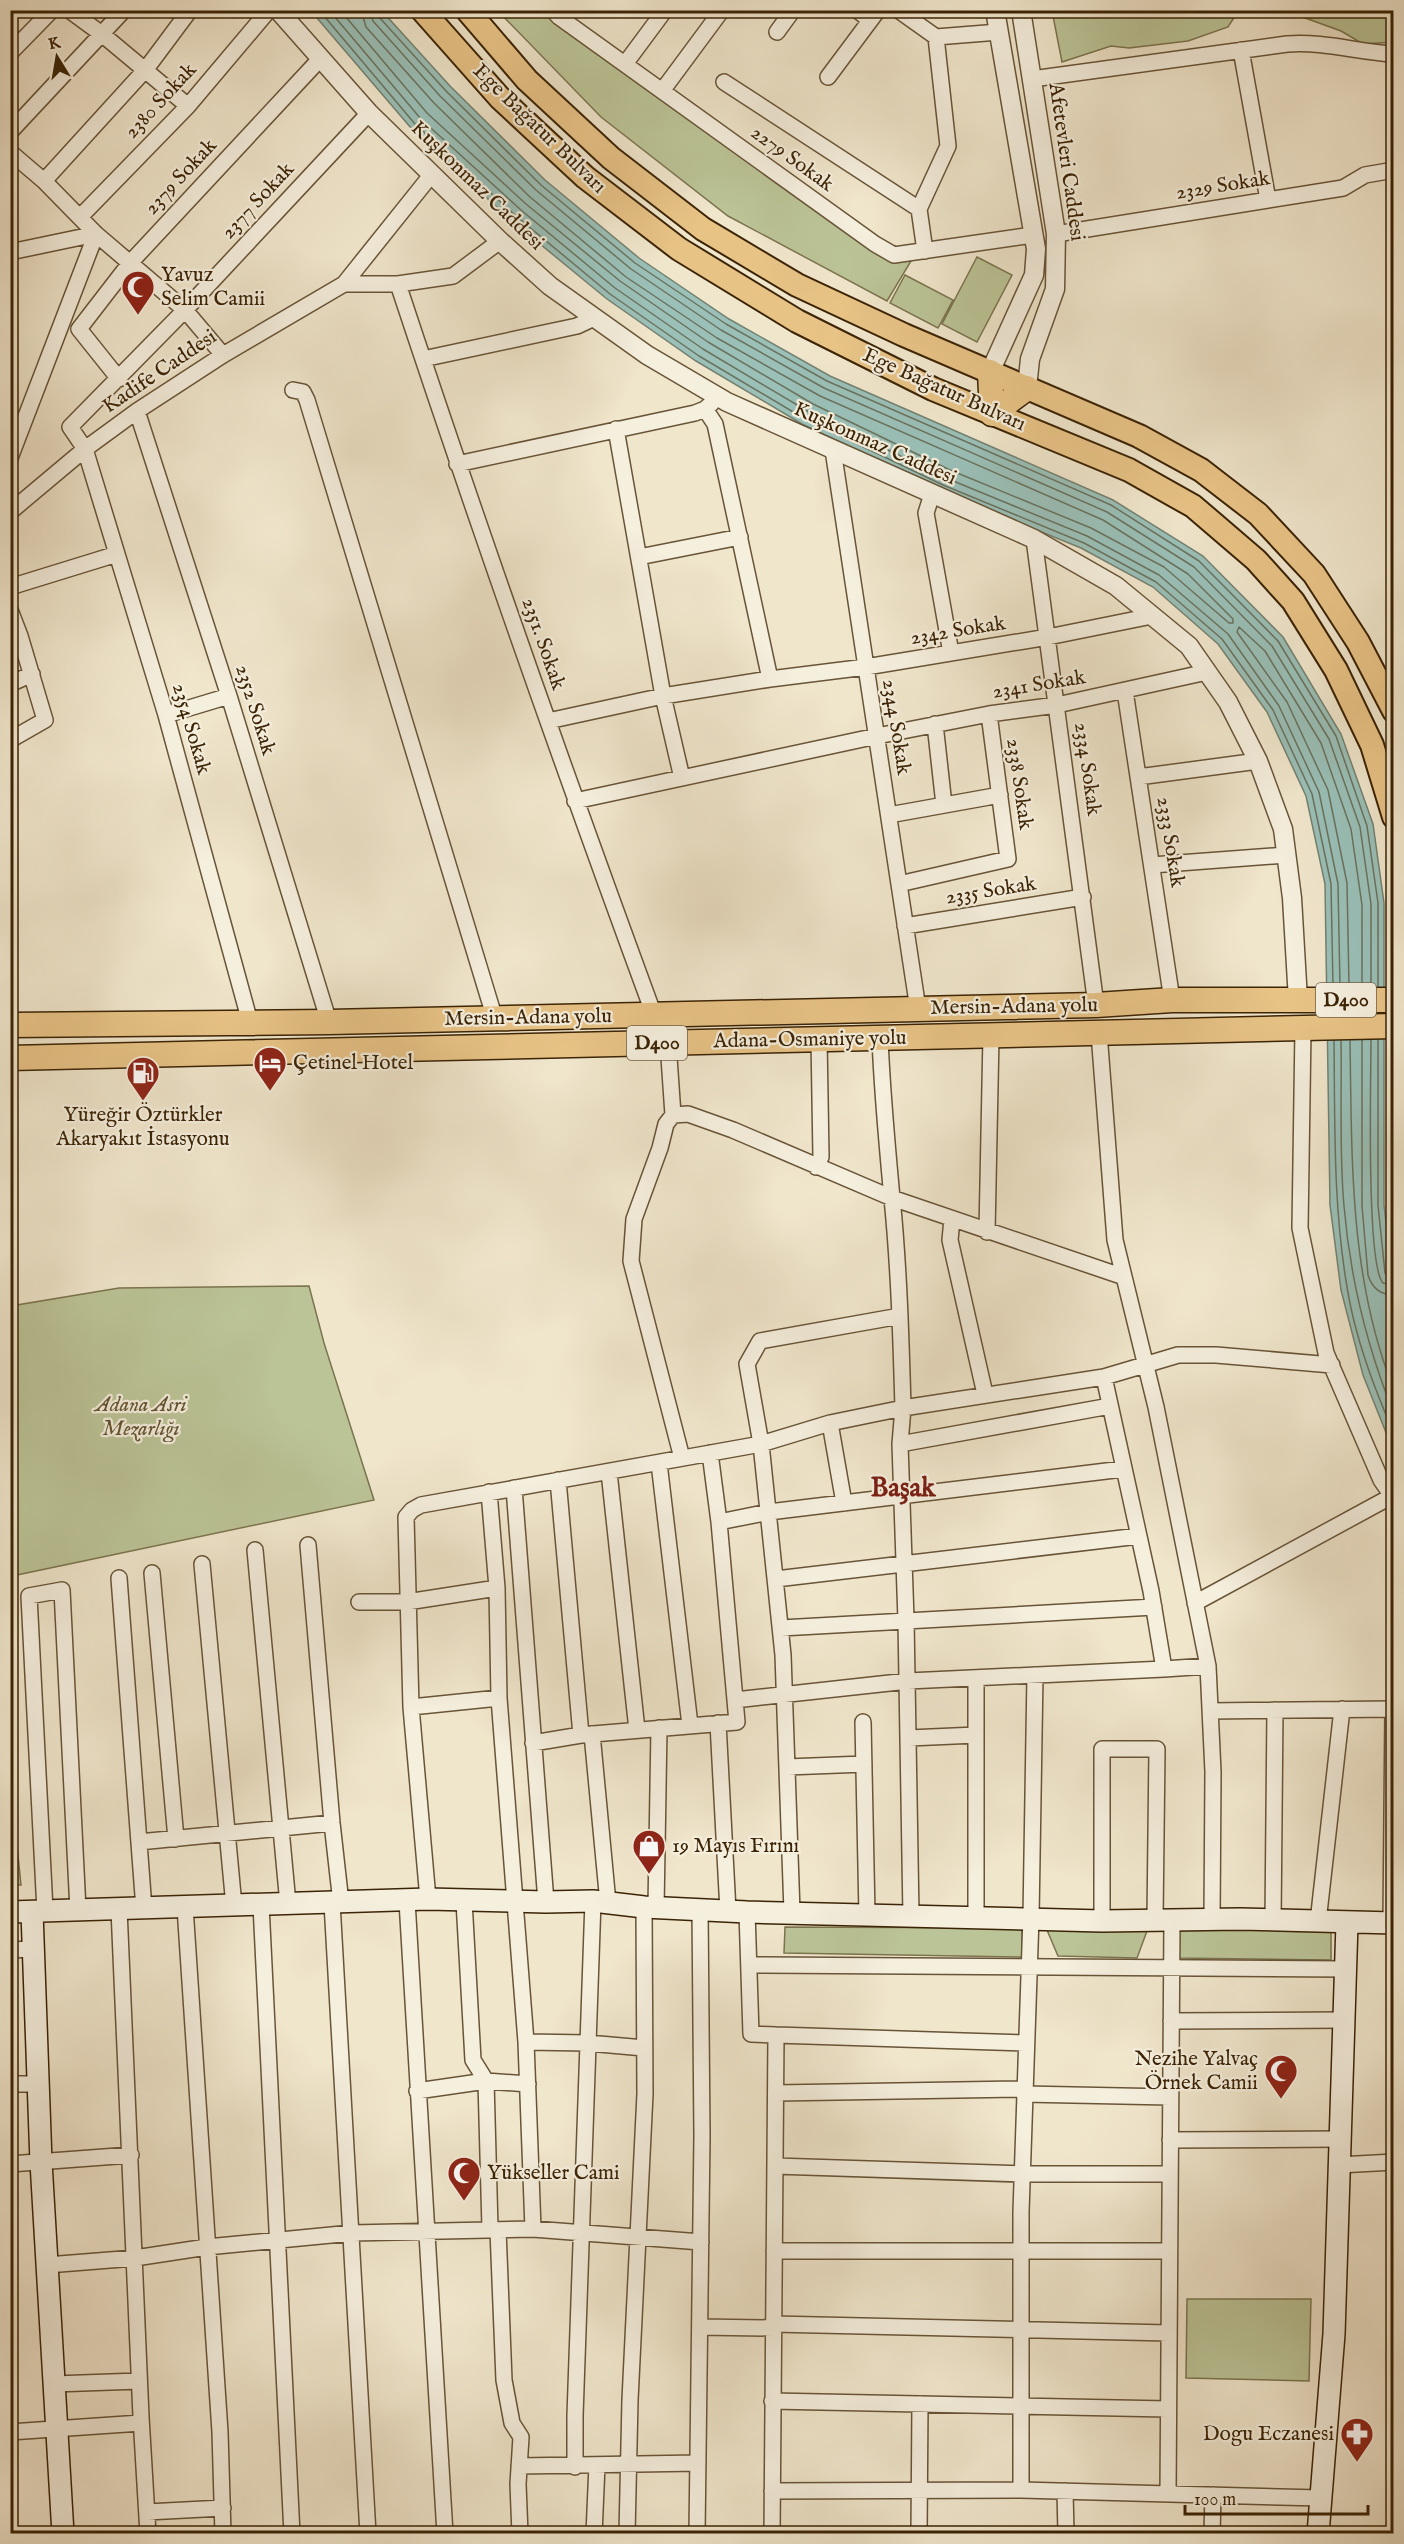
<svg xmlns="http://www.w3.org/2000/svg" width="1404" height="2544" font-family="'IM FELL English',serif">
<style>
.green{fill:#bbc497;stroke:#7b744e;stroke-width:1.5}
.water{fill:#9ac0b8;stroke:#748170;stroke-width:1.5}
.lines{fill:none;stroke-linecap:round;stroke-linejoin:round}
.shore{stroke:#6a725e;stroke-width:1.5}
.minor-casing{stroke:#685437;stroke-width:18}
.tertiary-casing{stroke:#685437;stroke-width:21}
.secondary-casing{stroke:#3b2305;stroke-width:24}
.primary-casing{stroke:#3b2305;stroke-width:26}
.trunk-casing{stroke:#3b2305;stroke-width:27}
.minor{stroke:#f5efde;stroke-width:15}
.tertiary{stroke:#f5efde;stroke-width:18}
.secondary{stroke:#f5efde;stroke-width:21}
.primary{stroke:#e8c386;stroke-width:22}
.trunk{stroke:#e8c386;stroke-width:24}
.labels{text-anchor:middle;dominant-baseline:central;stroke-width:4.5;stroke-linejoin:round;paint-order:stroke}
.shield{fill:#f5efde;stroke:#736046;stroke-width:1.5}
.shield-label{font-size:20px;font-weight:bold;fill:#3b2305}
.street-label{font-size:21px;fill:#3b2305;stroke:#f5efde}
.poi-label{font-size:21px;fill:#3b2305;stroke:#f5efde;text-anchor:start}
.park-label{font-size:21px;font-style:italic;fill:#615331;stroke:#f5efde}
.district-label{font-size:27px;font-weight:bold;fill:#7a1f14;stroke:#f5efde}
</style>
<rect width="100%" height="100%" fill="#f0e6cc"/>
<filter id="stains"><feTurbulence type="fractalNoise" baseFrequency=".00333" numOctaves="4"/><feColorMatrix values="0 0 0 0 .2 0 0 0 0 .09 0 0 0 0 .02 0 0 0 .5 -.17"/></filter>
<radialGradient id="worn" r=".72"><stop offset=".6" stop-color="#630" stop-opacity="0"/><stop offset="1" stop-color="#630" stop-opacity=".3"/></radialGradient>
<path class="green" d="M 498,11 L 548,11 L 888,257 L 911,261 L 887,301 L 728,216 L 601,117 Z
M 1052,11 L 1052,10 L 1258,11 L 1237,13 L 1228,27 L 1188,41 L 1129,48 L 1111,46 L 1062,62 Z
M 1286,11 L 1393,11 L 1393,42 L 1363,44 L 1341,31 Z
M 977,257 L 1012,275 L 977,342 L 942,324 Z
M 905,275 L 953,300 L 938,328 L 890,303 Z
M 309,1286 L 324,1343 L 374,1500 L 17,1575 L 11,1581 L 11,1306 L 119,1288 Z
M 11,1786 L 21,1885 L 10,1885 Z
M 785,1927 L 1022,1928 L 1022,1957 L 784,1953 Z
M 1177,1929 L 1331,1930 L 1331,1960 L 1176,1958 Z
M 1047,1930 L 1147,1931 L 1137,1958 L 1058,1956 Z
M 1187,2299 L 1311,2299 L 1309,2381 L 1186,2378 Z"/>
<path class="water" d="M 311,11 L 382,11 L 450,86 L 545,180 L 639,258 L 729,319 L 830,376 L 1113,500 L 1203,556 L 1283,637 L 1341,734 L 1373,824 L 1384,903 L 1384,1205 L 1394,1294 L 1393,1450 L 1363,1375 L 1341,1290 L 1330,1205 L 1325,884 L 1306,796 L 1267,712 L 1218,644 L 1153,587 L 1081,548 L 941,491 L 802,424 L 696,361 L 607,299 L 512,221 L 411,128 Z"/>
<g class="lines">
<path class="shore" d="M 319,10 L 415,124 L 516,216 L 610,294 L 699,356 L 805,419 L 943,485 L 1084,543 L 1156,582 L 1222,639 L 1273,710 L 1312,794 L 1331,884 L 1333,986
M 329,10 L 421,119 L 521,210 L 615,288 L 703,349 L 809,412 L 946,478 L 1087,536 L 1159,575 L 1228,634 L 1279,706 L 1319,792 L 1338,884 L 1340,986
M 340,10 L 427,113 L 526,204 L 620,281 L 708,342 L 813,404 L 950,470 L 1091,528 L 1164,567 L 1229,623 L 1233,623 L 1233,619 L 1188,574 L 1103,520 L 820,396 L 717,338 L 626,277 L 530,197 L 434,103 L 366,27 L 361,10
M 370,10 L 373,21 L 440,96 L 536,190 L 631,269 L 721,330 L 824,388 L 1107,512 L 1194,567 L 1272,646 L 1329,739 L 1360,827 L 1371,904 L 1371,986
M 378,10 L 379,17 L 446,91 L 541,185 L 635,263 L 726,324 L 827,381 L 1111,505 L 1199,561 L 1278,641 L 1336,736 L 1367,826 L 1378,903 L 1378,986
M 1349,986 L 1347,883 L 1328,790 L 1287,702 L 1237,632 L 1239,627 L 1265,651 L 1321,743 L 1351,829 L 1362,905 L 1362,986
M 1362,1040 L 1362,1206 L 1368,1275 C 1372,1288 1380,1295 1394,1295
M 1371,1040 C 1371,1076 1366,1265 1383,1283 L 1394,1286
M 1378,1040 L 1378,1205 L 1385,1273 L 1388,1278 L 1394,1279
M 1334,1041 C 1335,1123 1333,1205 1347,1287 C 1355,1338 1374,1387 1394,1434
M 1341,1041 C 1342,1095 1339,1151 1344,1206 C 1350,1278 1367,1347 1394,1414
M 1350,1041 C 1352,1159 1349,1278 1394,1390"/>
<g class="minor-casing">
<path id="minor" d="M 69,10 L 103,35 L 188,106
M 553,10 L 559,17 L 875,244 L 894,255 L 1033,235
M 857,10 L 870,20
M 898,10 L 936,37 L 999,32
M 777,32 L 793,10
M 1241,50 L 1268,200
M 10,53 L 52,10
M 625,64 L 665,10
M 828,77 L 878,10
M 1032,79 L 1287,44 C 1324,41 1357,52 1394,54
M 724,82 L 919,209 L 925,251
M 662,91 L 722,10
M 10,132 L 124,10
M 10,152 L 44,181 L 96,234 L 185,310 L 223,355
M 44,181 L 146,69 L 190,10
M 919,209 L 948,146 L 936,37
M 80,217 L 188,106 L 269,10
M 1056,234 L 1343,188 L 1365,175 L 1394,170
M 10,252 L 96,234
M 344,284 L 398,284 L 453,276 L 500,241
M 398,284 C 479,529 565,773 654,1015
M 423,359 L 577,326 L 594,318
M 119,379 L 79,329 L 130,263 L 320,59
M 293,390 L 303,392 L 307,400 L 495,1019
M 705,409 L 715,424 L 770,679
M 137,411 L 229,696 L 329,1022
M 616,429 L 663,696 L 682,778
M 833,450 L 918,1009
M 10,458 L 96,234
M 457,464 L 695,413 L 705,409 L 712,403
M 932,494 L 926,513 L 951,653
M 10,512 L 85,449 L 137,411 L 223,355 L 344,284 L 432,174
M 1034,539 L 1096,1005
M 639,557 L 740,537
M 10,587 L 117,554
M 10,610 L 20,636 L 45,720 L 10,740
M 10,684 L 32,674
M 1125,691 L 1172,1000
M 166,715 L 229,696
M 548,721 L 663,696 L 770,679 L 866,667 L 1048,637 L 1152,616
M 935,724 L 944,805
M 1138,777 L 1258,761
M 575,801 L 877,736 L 989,714 L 1057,705 L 1207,672
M 889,815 L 1000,795
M 1152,865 L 1286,855
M 899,884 L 1008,859 L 989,714
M 905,926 L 1083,897
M 250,1022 L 166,715 L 85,449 L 70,427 L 185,310 L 369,113
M 1303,1029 L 1300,1228 L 1326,1353 L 1381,1480 L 1394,1499
M 1099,1033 L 1115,1240 L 1156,1407 L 1208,1666
M 668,1043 L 673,1115
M 816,1167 L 821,1157 L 819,1039
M 952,1219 L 950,1240 L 985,1394
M 987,1232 L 991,1036
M 1104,1377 L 1151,1591 L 1164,1669 L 1208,1666 L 1213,1772 L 1212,1920
M 830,1423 L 844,1503
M 900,1444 L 1110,1406
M 682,1458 L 631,1261 L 634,1219 L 660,1148 L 666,1124 L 673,1115 L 688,1114 L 733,1130 L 892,1198 L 1124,1277
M 659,1463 L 690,1725
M 609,1472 L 637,1730
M 558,1480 L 581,1735
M 514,1488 L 546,1902
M 489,1492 L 497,1588 L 499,1698 L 526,2042 L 533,2229
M 719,1522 L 769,1512 L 1123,1469
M 308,1545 L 332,1823 L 341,1903
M 255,1550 L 288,1904
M 202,1564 L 234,1906
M 152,1573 L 176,1839
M 119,1578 L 144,1909
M 776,1579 L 1139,1536
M 359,1602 L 407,1602 L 497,1588
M 1195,1603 L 1392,1496
M 781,1628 L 1154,1607
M 735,1700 L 908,1681 L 1164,1669
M 411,1707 L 499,1698
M 1210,1711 L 1394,1709
M 863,1722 L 867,1915
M 718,1723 L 728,1911
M 592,1734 L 608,1903
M 909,1738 L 976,1735
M 533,1743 L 581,1735 L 737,1722 L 719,1522 L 710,1453
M 787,1767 L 864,1764
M 139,1842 L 332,1823
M 428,1899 L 411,1707 L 406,1517 L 412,1510 L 421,1505 L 761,1444 L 830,1423 L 903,1408 C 901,1338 899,1268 892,1198 C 887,1144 882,1092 880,1038
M 407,1901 L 445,2534
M 464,1901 L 473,2060 L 486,2081 L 490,2229
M 332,1903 L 368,2534
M 261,1905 L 292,2534
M 185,1907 L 220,2432 L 223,2534
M 656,1908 L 659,1728
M 119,1909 L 141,2417 L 148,2534
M 45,1911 L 29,1596 L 62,1590 L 78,1910
M 747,1912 L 751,2034 L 776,2035 L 772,2534
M 792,1912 L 783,1655 L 761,1444 L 747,1364 L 760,1341 L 900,1316
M 911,1916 L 906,1620 L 900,1444 L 903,1408 L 1104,1377 L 1178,1355 L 1216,1355 L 1332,1365
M 976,1917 L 976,1678
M 1102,1921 L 1102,1749 L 1157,1749 L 1155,1920
M 1273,1922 L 1275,1710
M 1318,1922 L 1342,1709
M 1391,1922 L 1393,1709
M 10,1950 L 33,1949
M 749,1965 L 1345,1969
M 1171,2021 L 1344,2020
M 776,2035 L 1025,2043
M 526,2042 L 588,2043 L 644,2048
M 10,2084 L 38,2084
M 417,2091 L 486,2081 L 528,2084
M 776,2093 L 1024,2089
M 1024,2094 L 1170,2097
M 1170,2140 L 1340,2139
M 10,2164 L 131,2155
M 1339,2165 L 1394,2162
M 775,2166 L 1022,2174 L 1170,2174
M 498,2230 L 504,2380 L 512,2423 L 521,2437 L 518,2484 L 520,2534
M 774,2251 L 1169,2251
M 47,2265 L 135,2258 L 207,2247 L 352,2233 L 533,2229 L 701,2242
M 773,2324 L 1169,2333
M 700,2327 L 773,2328
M 54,2384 L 139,2381
M 772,2401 L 1168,2409
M 10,2432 L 141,2423
M 519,2466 L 698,2463
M 575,2467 L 575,2416 L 593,1901
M 1021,2490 L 1021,2212 L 1031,1917 L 1035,1675
M 772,2491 L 1021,2490 L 1321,2498
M 1065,2491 L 1066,2534
M 1168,2494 L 1172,1921
M 147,2512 L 223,2508
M 594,2534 L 597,2465
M 627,2534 L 630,2400 L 645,2094 L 644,1907
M 697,2534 L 702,2136 L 700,1909
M 919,2534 L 920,2404
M 1212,2534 L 1213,2495"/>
</g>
<g class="tertiary-casing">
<path id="tertiary" d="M 278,10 L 369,113 L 500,241 L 550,286 L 647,355 L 727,402 L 1034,539 L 1116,586 L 1189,646 L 1228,702 L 1258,761 L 1283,829 L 1292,898 L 1298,1000
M 1021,10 L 1056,234 L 1055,289 L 1030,359 L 1027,388
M 990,372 L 1034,275 L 1036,249 L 995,10"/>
</g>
<g class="secondary-casing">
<path id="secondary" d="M 10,1912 L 428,1899 L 546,1902 L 593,1901 L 644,1907 L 747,1912 L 1102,1921 L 1240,1919 L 1394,1923
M 32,1912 L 41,2162 L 63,2534
M 1318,2534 L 1334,2334 L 1347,1923"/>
</g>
<g class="primary-casing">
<path id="primary" d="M 422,10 L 500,98 L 585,177 L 679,249 L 797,321 L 933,389 L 1129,470 L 1193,506 L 1256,560 L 1293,601 L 1336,670 L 1372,745 L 1394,817
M 467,10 L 527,80 L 611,158 L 703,229 L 797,285 L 904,335 L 1139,436 L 1201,470 L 1258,514 L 1314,574 L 1358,642 L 1394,711"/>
</g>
<g class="trunk-casing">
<path id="trunk" d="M 990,372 L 992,414 L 1027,388
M 10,1025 L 329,1022 L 1096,1005 L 1172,1000 L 1394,1000
M 10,1058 L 1394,1026"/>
</g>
<use href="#minor" class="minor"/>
<use href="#tertiary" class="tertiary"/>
<use href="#secondary" class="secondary"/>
<use href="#primary" class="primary"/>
<use href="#trunk" class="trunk"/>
</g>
<defs>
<g id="mosque-pin" transform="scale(1.725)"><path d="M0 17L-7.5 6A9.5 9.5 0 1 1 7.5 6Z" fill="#8f2418" stroke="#f5efde"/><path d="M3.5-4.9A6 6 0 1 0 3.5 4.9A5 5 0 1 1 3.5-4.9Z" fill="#fff"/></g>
<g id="hotel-pin" transform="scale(1.725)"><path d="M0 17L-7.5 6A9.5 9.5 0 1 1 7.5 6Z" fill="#8f2418" stroke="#f5efde"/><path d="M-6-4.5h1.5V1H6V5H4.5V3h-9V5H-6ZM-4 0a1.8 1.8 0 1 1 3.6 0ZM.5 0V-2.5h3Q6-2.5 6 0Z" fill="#fff"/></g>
<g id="fuel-pin" transform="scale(1.725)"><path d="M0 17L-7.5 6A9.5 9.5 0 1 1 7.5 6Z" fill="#8f2418" stroke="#f5efde"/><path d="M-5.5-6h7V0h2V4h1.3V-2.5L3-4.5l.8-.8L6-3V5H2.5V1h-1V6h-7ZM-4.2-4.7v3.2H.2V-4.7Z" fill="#fff"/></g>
<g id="shop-pin" transform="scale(1.725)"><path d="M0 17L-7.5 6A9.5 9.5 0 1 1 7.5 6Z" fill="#8f2418" stroke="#f5efde"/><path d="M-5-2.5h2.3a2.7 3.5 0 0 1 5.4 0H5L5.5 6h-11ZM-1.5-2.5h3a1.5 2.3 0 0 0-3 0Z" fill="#fff"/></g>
<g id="pharmacy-pin" transform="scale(1.725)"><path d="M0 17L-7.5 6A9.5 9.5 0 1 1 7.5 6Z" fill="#8f2418" stroke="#f5efde"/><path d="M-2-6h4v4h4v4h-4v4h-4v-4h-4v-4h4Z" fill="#fff"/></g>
</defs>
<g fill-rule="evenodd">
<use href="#mosque-pin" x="138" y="287"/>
<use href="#hotel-pin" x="270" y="1063"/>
<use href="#fuel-pin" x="143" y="1073"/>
<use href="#shop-pin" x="649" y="1846"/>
<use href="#mosque-pin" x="1281" y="2071"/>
<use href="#mosque-pin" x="464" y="2173"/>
<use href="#pharmacy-pin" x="1357" y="2434"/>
</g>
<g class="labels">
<g class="shield">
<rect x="1316" y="983" width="60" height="34" rx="4.5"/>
<rect x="627" y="1026" width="60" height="34" rx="4.5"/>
</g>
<g class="shield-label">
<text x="1346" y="1000">D400</text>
<text x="657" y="1043">D400</text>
</g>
<g class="street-label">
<text transform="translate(161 101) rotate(-47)">2380 Sokak</text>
<text transform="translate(539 129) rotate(44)">Ege Bağatur Bulvarı</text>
<text transform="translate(792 159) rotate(36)">2279 Sokak</text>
<text transform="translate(1066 162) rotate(82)">Afetevleri Caddesi</text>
<text transform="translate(181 177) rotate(-47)">2379 Sokak</text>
<text transform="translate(477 186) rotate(44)">Kuşkonmaz Caddesi</text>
<text transform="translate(1223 186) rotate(-9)">2329 Sokak</text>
<text transform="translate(258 201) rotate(-47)">2377 Sokak</text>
<text transform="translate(160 372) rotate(-34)">Kadife Caddesi</text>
<text transform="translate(944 390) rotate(24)">Ege Bağatur Bulvarı</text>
<text transform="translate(875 444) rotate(24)">Kuşkonmaz Caddesi</text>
<text transform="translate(958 631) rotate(-9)">2342 Sokak</text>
<text transform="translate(543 644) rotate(71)">2351. Sokak</text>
<text transform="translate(1039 685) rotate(-9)">2341 Sokak</text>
<text transform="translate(255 710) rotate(73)">2352 Sokak</text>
<text transform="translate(896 727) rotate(81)">2344 Sokak</text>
<text transform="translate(191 729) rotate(74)">2354 Sokak</text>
<text transform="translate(1087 769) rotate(82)">2334 Sokak</text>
<text transform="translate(1019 784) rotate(82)">2338 Sokak</text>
<text transform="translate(1170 842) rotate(81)">2333 Sokak</text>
<text transform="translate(991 891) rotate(-9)">2335 Sokak</text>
<text transform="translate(1014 1007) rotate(-1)">Mersin-Adana yolu</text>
<text transform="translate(528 1018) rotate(-1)">Mersin-Adana yolu</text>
<text transform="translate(810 1040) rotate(-1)">Adana-Osmaniye yolu</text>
</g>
<g class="poi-label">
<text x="161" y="275">Yavuz<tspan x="161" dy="24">Selim Camii</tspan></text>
<text x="293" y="1063">Çetinel Hotel</text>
<text x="143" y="1115" text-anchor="middle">Yüreğir Öztürkler<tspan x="143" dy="24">Akaryakıt İstasyonu</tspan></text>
<text x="672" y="1846">19 Mayıs Fırını</text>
<text x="1258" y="2059" text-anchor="end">Nezihe Yalvaç<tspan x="1258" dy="24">Örnek Camii</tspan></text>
<text x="487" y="2173">Yükseller Cami</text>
<text x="1334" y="2434" text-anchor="end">Dogu Eczanesi</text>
</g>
<g class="park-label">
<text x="141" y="1405">Adana Asri<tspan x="141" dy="24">Mezarlığı</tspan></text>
</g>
<g class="district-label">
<text x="903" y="1489">Başak</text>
</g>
</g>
<rect width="1404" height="2544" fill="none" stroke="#f0e6cc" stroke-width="36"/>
<rect x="12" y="12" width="1380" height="2520" fill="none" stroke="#3b2305" stroke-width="3"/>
<rect x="18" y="18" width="1368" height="2508" fill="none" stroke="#3b2305" stroke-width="1.5"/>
<g transform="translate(57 57) rotate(349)" stroke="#f5efde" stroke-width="4.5" paint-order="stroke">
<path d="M0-4.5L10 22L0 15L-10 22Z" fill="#3b2305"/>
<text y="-9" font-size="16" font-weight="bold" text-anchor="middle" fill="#3b2305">K</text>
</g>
<path d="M1185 2505v9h183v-9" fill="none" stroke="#3b2305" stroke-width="3"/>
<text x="1194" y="2505" font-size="18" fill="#3b2305" stroke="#f5efde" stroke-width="4.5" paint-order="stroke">100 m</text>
<rect width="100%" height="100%" filter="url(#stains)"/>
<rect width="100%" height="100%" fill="url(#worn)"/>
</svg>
